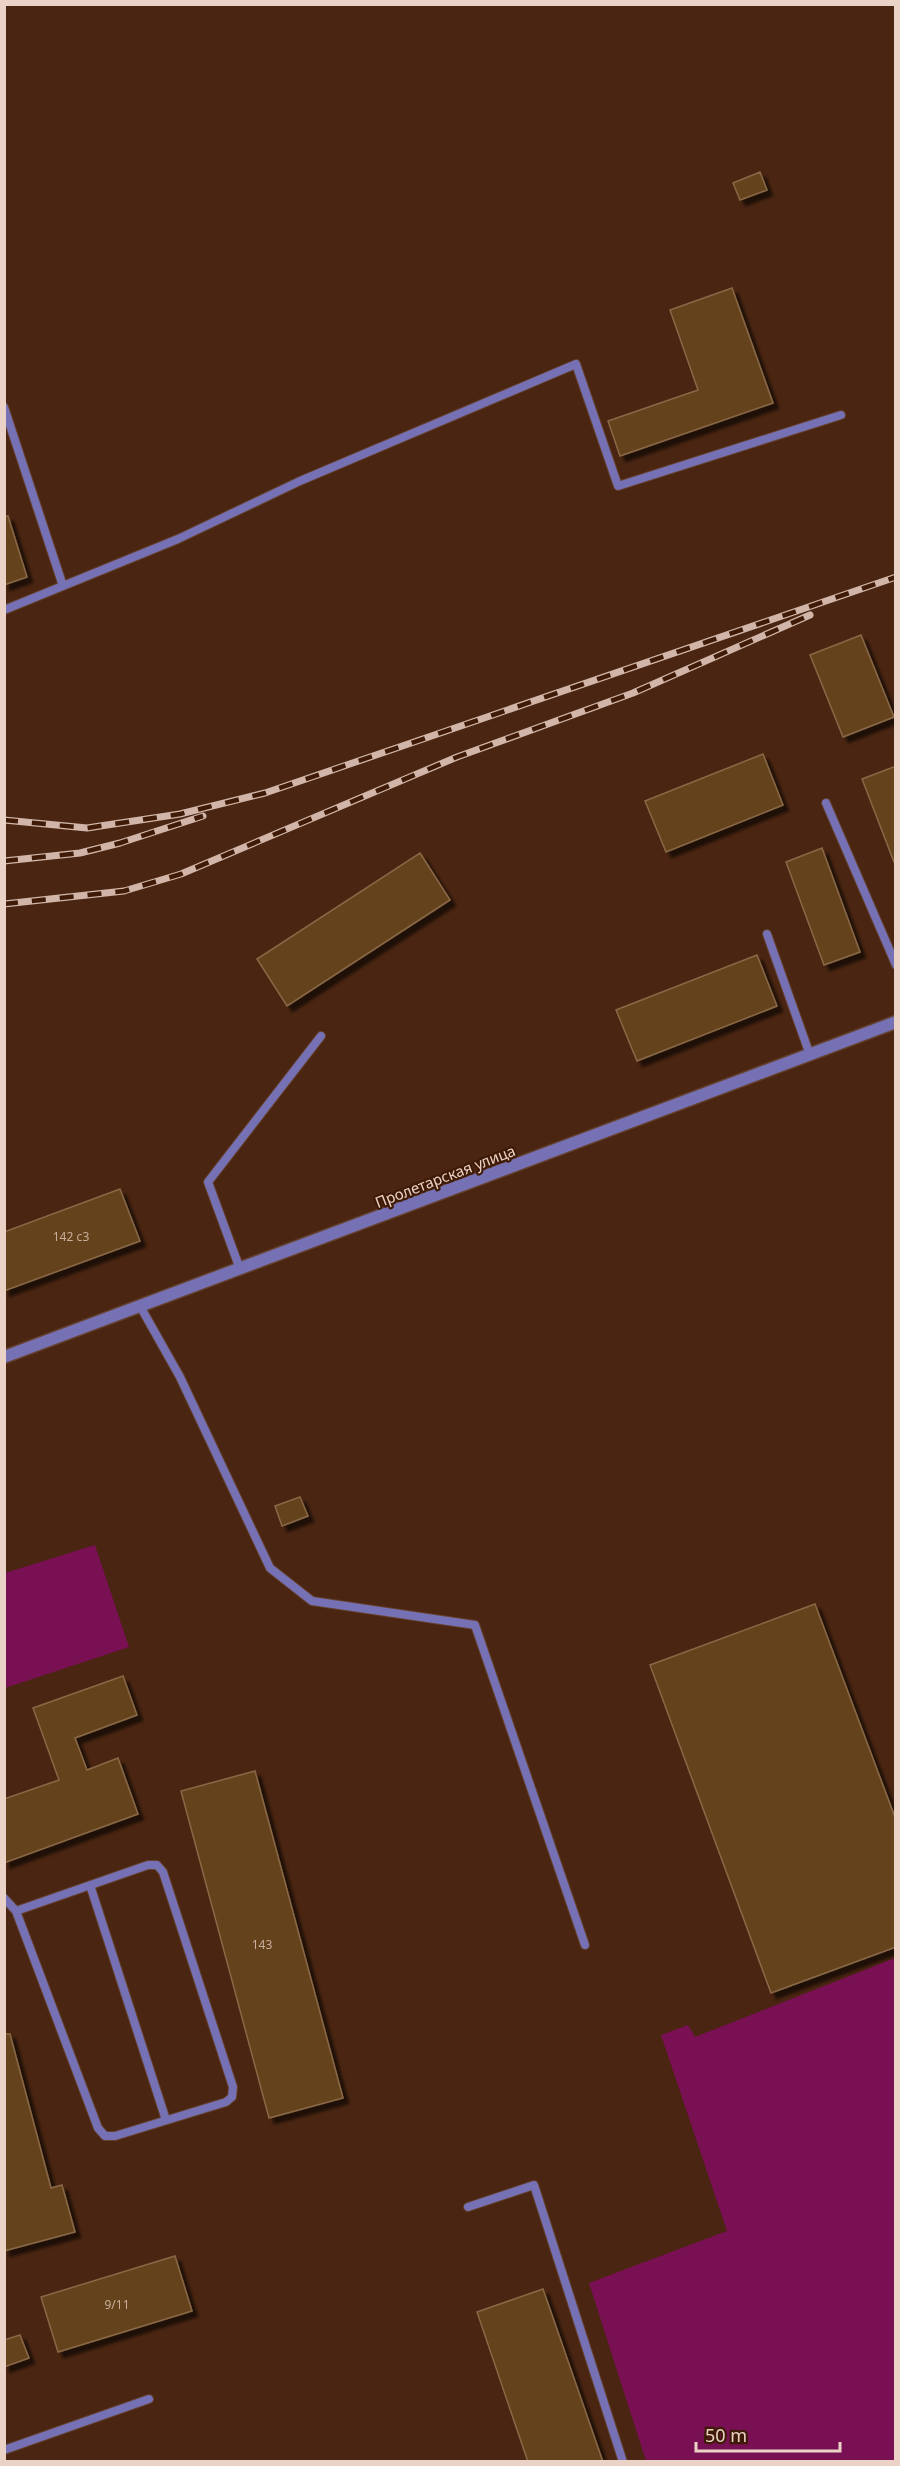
<svg xmlns="http://www.w3.org/2000/svg" width="900" height="2466" font-family="'Noto Sans',sans-serif">
<style>
.green{fill:#791054}
.building{fill:#63431f;stroke:#896846;stroke-width:1.5;filter:url(#shadow)}
.lines{fill:none;stroke-linecap:round;stroke-linejoin:round}
.lane-casing{stroke:#64412e;stroke-width:10}
.street-casing{stroke:#64412e;stroke-width:15}
.lane{stroke:#7670b4;stroke-width:8}
.street{stroke:#7670b4;stroke-width:12}
.rail-casing{stroke:#d0b5a8;stroke-width:7}
.rail{stroke:#3f1b07;stroke-width:4.5;stroke-dasharray:14;stroke-linecap:butt}
.labels{text-anchor:middle;dominant-baseline:central;stroke-width:4.5;stroke-linejoin:round;paint-order:stroke}
.number-label{font-size:12px;fill:#c9ae9c}
.street-label{font-size:15px;fill:#ebd2c6;stroke:#3f1b07}
</style>
<defs>
<filter id="shadow"><feDropShadow dx="5.5" dy="5.5" stdDeviation="1.5" flood-color="#0009"/></filter>
</defs>
<rect width="100%" height="100%" fill="#4a2511"/>
<path class="green" d="M 95,1545 L 129,1647 L 5,1688 L 5,1573 Z
M 895,1958 L 895,2461 L 646,2461 L 589,2283 L 727,2231 L 661,2035 L 688,2025 L 695,2037 Z"/>
<path class="building" d="M 760,172 L 767,190 L 740,200 L 733,183 Z
M 732,288 L 773,403 L 620,456 L 608,421 L 698,390 L 670,310 Z
M 8,516 L 27,577 L 4,585 L 4,517 Z
M 861,635 L 894,717 L 843,737 L 810,655 Z
M 763,754 L 783,805 L 666,852 L 645,801 Z
M 896,766 L 896,862 L 894,862 L 862,779 Z
M 822,848 L 860,952 L 824,965 L 786,862 Z
M 420,853 L 450,900 L 287,1006 L 257,959 Z
M 757,955 L 777,1006 L 637,1061 L 616,1010 Z
M 120,1189 L 140,1241 L 4,1291 L 4,1232 Z
M 300,1497 L 308,1516 L 282,1526 L 275,1506 Z
M 815,1604 L 896,1820 L 896,1947 L 771,1993 L 650,1665 Z
M 123,1676 L 137,1715 L 75,1738 L 87,1770 L 118,1758 L 138,1814 L 4,1863 L 4,1799 L 59,1780 L 33,1708 Z
M 255,1771 L 343,2098 L 269,2118 L 181,1791 Z
M 4,2034 L 10,2034 L 51,2188 L 62,2185 L 75,2232 L 4,2251 Z
M 175,2256 L 192,2311 L 58,2352 L 41,2297 Z
M 543,2289 L 603,2462 L 528,2462 L 477,2312 Z
M 20,2335 L 29,2358 L 4,2367 L 4,2340 Z"/>
<g class="lines">
<g class="lane-casing">
<path id="lane" d="M 4,407 L 63,586
M 4,610 L 178,539 L 300,481 L 576,364 L 618,486 L 841,415
M 826,803 L 896,965
M 767,934 L 810,1055
M 240,1269 L 208,1182 L 321,1036
M 140,1306 L 180,1377 L 270,1568 L 312,1601 L 475,1625 L 585,1945
M 90,1885 L 166,2120
M 4,1898 L 16,1911 L 98,2128 L 105,2136 L 115,2136 L 226,2102 L 232,2097 L 233,2087 L 163,1872 L 157,1865 L 148,1865 L 16,1911
M 468,2207 L 534,2185 L 623,2462
M 4,2450 L 149,2399"/>
</g>
<g class="street-casing">
<path id="street" d="M 4,1357 L 896,1022"/>
</g>
<use href="#lane" class="lane"/>
<use href="#street" class="street"/>
<g class="rail-casing">
<path id="rail" d="M 4,820 L 87,828 L 180,814 L 265,793 L 896,577
M 4,861 L 80,853 L 120,843 L 203,816
M 4,904 L 124,891 L 181,874 L 457,757 L 633,693 L 810,615"/>
</g>
<use href="#rail" class="rail"/>
</g>
<g class="labels">
<g class="number-label">
<text x="71" y="1236">142 с3</text>
<text x="262" y="1944">143</text>
<text x="117" y="2304">9/11</text>
</g>
<g class="street-label">
<text transform="translate(445 1176) rotate(-21)">Пролетарская улица</text>
</g>
</g>
<rect width="900" height="2466" fill="none" stroke="#ebd2c6" stroke-width="12"/>
<path d="M696 2442v9h144v-9" fill="none" stroke="#ebd2c6" stroke-width="3"/>
<text x="705" y="2442" font-size="18" fill="#ebd2c6" stroke="#3f1b07" stroke-width="4.5" paint-order="stroke">50 m</text>
</svg>
